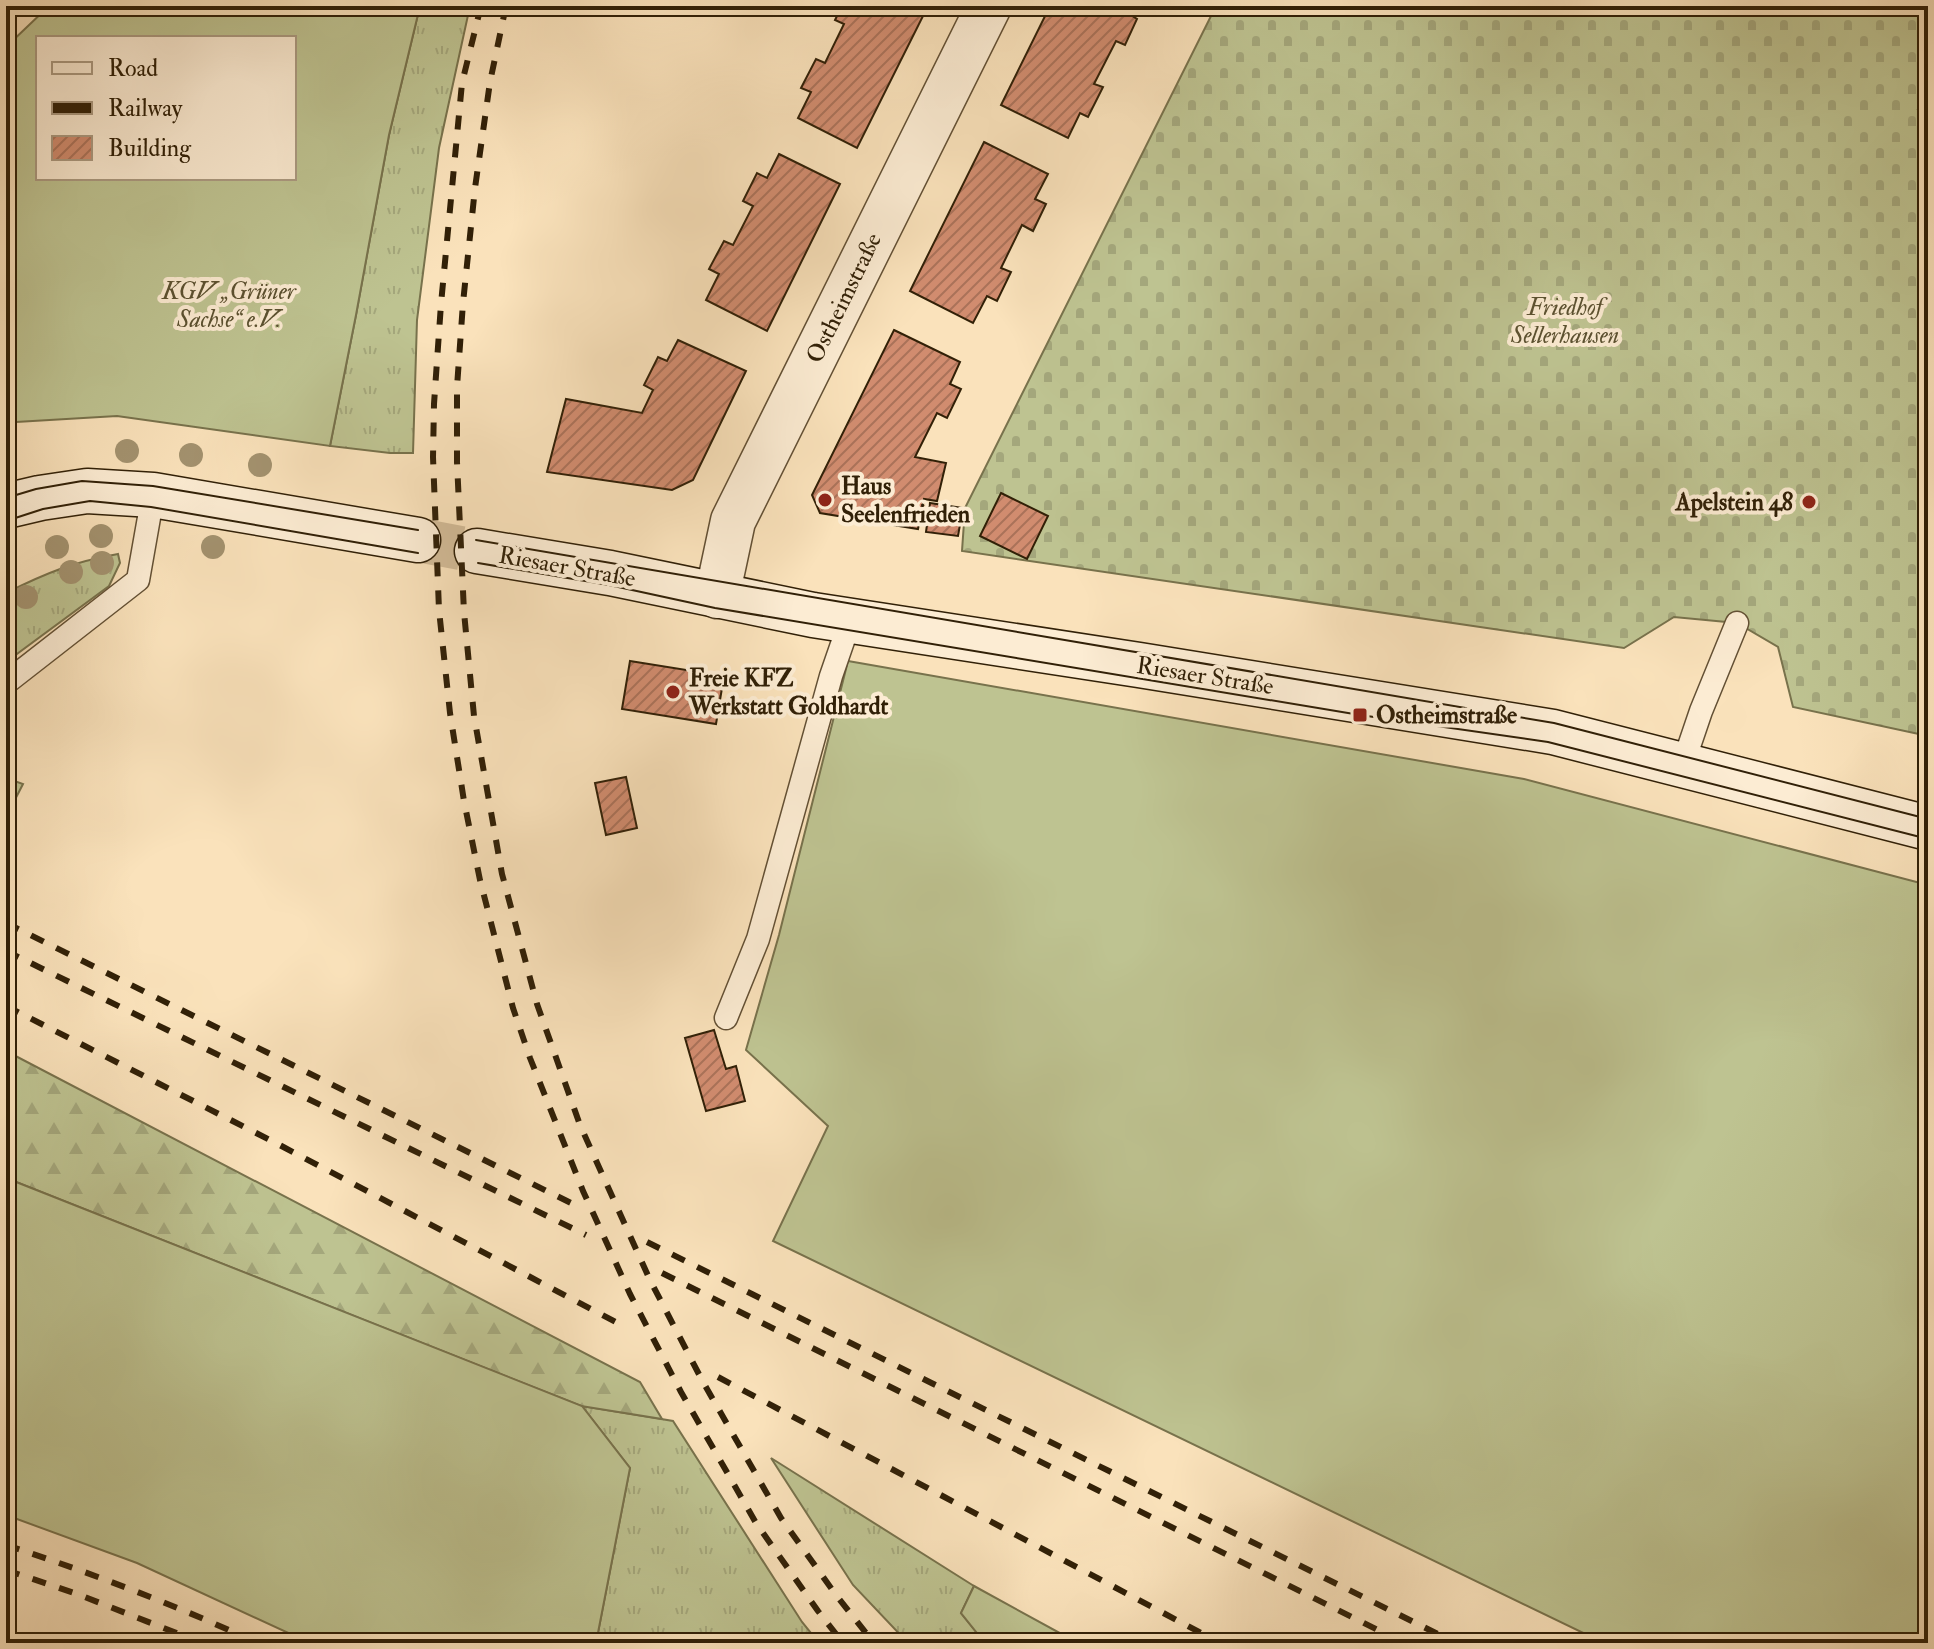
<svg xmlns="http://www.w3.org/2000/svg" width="1934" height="1649" font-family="'IM FELL Double Pica',serif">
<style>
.grass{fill:url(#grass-tufts);stroke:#78724c;stroke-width:2}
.forest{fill:url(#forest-firs);stroke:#78724c;stroke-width:2}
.cemetery{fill:url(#cemetery-stones);stroke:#78724c;stroke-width:2}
.garden{fill:#bec391;stroke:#78724c;stroke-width:2;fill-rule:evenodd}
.building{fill:url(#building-hatch);stroke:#312007;stroke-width:2}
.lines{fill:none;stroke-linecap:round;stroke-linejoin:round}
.secondary-tunnel{stroke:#d2bb97;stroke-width:44;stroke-dasharray:44 22;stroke-linecap:butt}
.lane-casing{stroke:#635034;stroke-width:25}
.street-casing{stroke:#635034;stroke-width:47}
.secondary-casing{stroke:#312007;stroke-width:47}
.lane{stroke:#fcecd3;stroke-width:22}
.street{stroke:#fcecd3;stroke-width:44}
.secondary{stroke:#fcecd3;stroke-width:44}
.tram{stroke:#312007;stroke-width:2}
.rail{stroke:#312007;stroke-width:6;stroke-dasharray:14 14;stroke-linecap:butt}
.tree{fill:#a3926f}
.poi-dot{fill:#8f2418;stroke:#fcecd3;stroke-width:3}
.labels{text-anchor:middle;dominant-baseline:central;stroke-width:8;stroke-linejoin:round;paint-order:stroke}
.park-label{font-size:24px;font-style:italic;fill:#5b5130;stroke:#fcecd3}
.street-label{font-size:24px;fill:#312007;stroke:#fcecd3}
.poi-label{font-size:24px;font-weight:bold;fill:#312007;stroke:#fcecd3;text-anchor:start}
</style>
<defs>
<pattern id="grass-tufts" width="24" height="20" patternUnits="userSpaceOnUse" patternTransform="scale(2)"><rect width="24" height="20" fill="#bec391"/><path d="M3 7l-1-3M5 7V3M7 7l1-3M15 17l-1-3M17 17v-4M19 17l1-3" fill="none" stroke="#a4a77c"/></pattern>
<pattern id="forest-firs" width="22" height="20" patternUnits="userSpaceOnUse" patternTransform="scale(2)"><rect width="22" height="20" fill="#bec391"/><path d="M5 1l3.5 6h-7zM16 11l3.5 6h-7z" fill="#a4a77c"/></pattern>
<pattern id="cemetery-stones" width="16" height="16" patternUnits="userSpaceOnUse" patternTransform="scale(2)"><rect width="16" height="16" fill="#bec391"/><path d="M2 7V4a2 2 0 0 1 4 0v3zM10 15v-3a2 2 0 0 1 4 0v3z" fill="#a4a77c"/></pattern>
<pattern id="building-hatch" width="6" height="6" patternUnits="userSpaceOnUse" patternTransform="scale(2)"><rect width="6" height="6" fill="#d18c6f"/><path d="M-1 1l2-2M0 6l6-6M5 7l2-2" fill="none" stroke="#aa7259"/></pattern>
</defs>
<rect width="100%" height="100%" fill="#fae2bb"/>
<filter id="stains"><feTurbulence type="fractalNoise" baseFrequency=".0025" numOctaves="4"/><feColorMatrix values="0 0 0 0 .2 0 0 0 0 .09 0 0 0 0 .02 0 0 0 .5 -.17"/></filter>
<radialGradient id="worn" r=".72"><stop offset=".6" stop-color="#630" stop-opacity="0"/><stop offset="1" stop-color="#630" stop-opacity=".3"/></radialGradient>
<path class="grass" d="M 420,6 L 470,6 L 439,148 L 417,320 L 413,453 L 390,453 L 330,446 L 356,315 L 389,135 Z
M 118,554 L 120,563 L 109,586 L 6,662 L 6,593 C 46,573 73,562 118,554 Z
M 6,778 L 23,784 L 6,817 Z
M 582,1406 L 673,1421 L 802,1622 L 819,1643 L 596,1643 L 630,1468 Z
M 771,1458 L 974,1586 L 961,1613 L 985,1643 L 908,1643 L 853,1585 Z"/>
<path class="forest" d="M 6,1051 L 640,1382 L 662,1419 L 581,1406 L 6,1178 Z"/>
<path class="cemetery" d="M 1216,6 L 1928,6 L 1928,736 L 1793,707 L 1778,647 L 1737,623 L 1674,617 L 1624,648 L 962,551 L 965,508 Z"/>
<path class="garden" d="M 49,6 L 420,6 L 389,135 L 356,315 L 330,446 L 117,416 L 16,422 L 6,427 L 6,47 ZM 38,38 L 294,38 L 294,178 L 38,178 Z
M 848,661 L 1524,779 L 1928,885 L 1928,1643 L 1604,1643 L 773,1241 L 828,1126 L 746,1050 L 779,935 Z
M 6,1178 L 582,1406 L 630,1468 L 596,1643 L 310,1643 L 137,1563 L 6,1515 Z
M 974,1586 L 1078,1643 L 985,1643 L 961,1613 Z"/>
<path class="building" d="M 842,6 L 928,6 L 857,148 L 798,118 L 811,92 L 801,88 L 816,59 L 825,63 L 844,24 L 835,20 Z
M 1050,6 L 1133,6 L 1129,14 L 1137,19 L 1125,45 L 1116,41 L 1094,84 L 1103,87 L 1088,117 L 1080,113 L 1068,138 L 1001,105 Z
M 1928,89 L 1928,114 L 1918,109 Z
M 984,142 L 1048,174 L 1035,199 L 1046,204 L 1033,231 L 1022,225 L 1001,268 L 1011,272 L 997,301 L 987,296 L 973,323 L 910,291 Z
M 779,154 L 840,184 L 767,331 L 706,300 L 719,274 L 709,269 L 724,241 L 733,245 L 753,206 L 743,201 L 757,173 L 767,178 Z
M 894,330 L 960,362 L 950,384 L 961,389 L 947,418 L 937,413 L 915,457 L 946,463 L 937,501 L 924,499 L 918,529 L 820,513 L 812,495 Z
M 678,340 L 746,371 L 693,480 L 672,490 L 547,472 L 566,399 L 642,413 L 653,390 L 644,385 L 658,357 L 667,361 Z
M 1001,493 L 1048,516 L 1027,559 L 980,536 Z
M 930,503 L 963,508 L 958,536 L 926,532 Z
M 630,661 L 724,676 L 716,724 L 622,709 Z
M 626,777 L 637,828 L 606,835 L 595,783 Z
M 714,1030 L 726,1069 L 736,1066 L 745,1101 L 706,1111 L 685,1038 Z"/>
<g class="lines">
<path class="secondary-tunnel" d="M 418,540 L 477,551"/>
<g class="lane-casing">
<path id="lane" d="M 6,683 L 138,580 L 153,495
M 1683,764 L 1701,711 L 1737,623
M 726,1018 L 758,939 L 831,676 L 850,621"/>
</g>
<g class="street-casing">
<path id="street" d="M 717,596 L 733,521 L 989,6"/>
</g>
<g class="secondary-casing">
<path id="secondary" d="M 6,506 L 40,498 L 87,491 L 153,495 L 418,540
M 477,551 L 610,573 L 813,615 L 1139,665 L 1553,732 L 1928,828"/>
</g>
<use href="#lane" class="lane"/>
<use href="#street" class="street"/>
<use href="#secondary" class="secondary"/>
<path class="tram" d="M 6,498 L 36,489 L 82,481 L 153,486 L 418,530
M 6,521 L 43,509 L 90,501 L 151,507 L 418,553
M 476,540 L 1554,723 L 1928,819
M 478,563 L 609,585 L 715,608 L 1360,715 L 1548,742 L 1928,839"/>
<path class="rail" d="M 481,6 L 462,83 L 441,304 L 434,404 L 433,457 L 439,610 L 450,713 L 464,801 L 480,880 L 513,1008 L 530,1058 L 583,1191 L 630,1294 L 681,1392 L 756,1523 L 818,1611 L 843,1643
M 506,6 L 490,82 L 475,188 L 463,303 L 457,387 L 457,462 L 464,612 L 474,716 L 502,874 L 537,1004 L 580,1125 L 650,1280 L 703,1382 L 781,1518 L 836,1595 L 874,1643
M 6,923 L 573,1204
M 6,951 L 586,1235
M 6,1006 L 272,1141 L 627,1328
M 647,1242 L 1456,1643
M 662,1273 L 1404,1643
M 718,1377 L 1220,1643
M 6,1545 C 91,1573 176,1605 257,1643
M 6,1570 L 77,1594 L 202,1643"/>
</g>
<g class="tree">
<circle cx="127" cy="451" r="12"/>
<circle cx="191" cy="455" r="12"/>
<circle cx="260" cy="465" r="12"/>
<circle cx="101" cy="536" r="12"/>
<circle cx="57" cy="547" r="12"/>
<circle cx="213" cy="547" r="12"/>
<circle cx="102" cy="563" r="12"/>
<circle cx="71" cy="572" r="12"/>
<circle cx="26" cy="597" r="12"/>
</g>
<g class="poi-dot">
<circle cx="825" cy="500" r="8"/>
<circle cx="1809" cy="502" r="8"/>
<circle cx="673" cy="692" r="8"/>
<rect x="1352" y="707" width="16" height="16" rx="4"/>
</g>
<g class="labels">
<g class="park-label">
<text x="229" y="291">KGV „Grüner<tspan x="229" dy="28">Sachse“ e.V.</tspan></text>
<text x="1565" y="307">Friedhof<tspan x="1565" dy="28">Sellerhausen</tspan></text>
</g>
<g class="street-label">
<text transform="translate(844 298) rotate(-64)">Ostheimstraße</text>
<text transform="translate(567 567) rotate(10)">Riesaer Straße</text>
<text transform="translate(1205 676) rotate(9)">Riesaer Straße</text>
</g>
<g class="poi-label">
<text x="841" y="486">Haus<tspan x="841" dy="28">Seelenfrieden</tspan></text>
<text x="1793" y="502" text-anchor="end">Apelstein 48</text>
<text x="689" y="678">Freie KFZ<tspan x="689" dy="28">Werkstatt Goldhardt</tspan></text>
<text x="1376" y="715">Ostheimstraße</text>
</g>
</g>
<rect width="1934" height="1649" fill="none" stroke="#fae2bb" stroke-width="32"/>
<rect x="8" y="8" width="1918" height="1633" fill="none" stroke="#312007" stroke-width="4"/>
<rect x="16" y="16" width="1902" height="1617" fill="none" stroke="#312007" stroke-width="2"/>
<rect x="36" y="36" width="260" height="144" fill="#fcecd3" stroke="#ab9a81" stroke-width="2"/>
<rect x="52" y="62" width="40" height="12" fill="#fcecd3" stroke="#ab9a81" stroke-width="2"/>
<text x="108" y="76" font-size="24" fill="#312007">Road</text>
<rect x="52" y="102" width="40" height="12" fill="#312007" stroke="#ab9a81" stroke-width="2"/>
<text x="108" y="116" font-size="24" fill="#312007">Railway</text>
<rect x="52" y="136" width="40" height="24" fill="url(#building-hatch)" stroke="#ab9a81" stroke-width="2"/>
<text x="108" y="156" font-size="24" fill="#312007">Building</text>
<rect width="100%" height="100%" filter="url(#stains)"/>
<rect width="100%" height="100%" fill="url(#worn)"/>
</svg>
